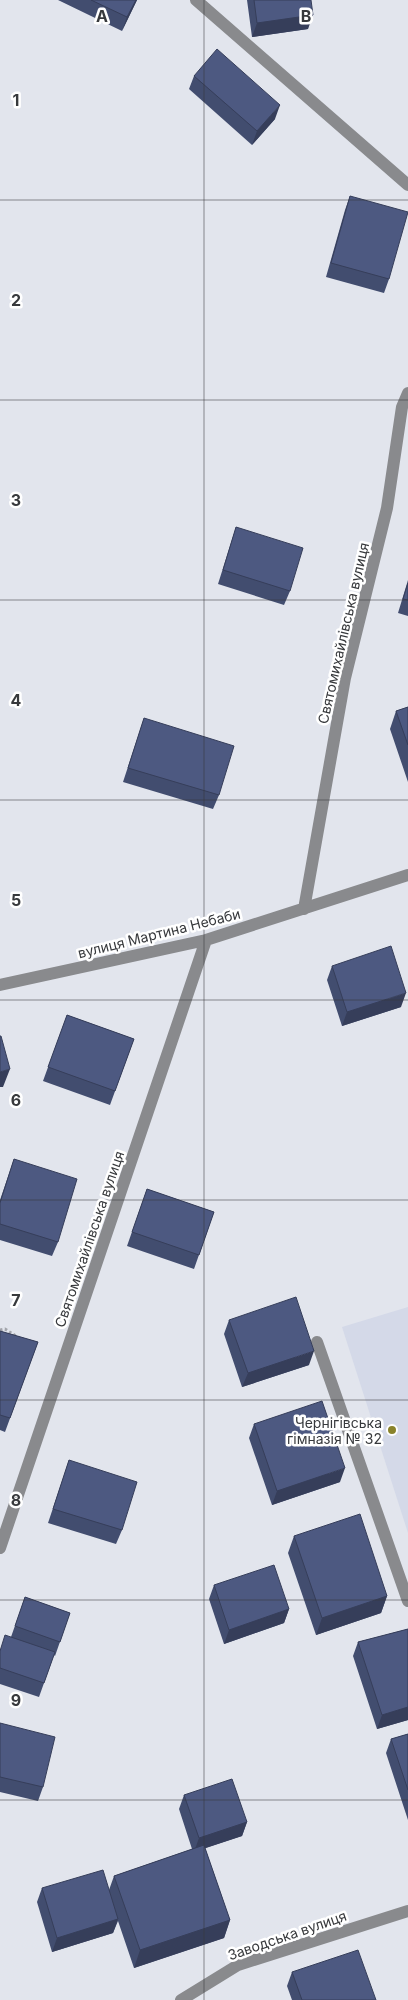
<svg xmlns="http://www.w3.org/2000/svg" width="408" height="2000" font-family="Inter,sans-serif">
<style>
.built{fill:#d4d9e8}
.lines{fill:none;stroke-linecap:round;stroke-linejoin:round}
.path{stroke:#a2a4aa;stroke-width:3;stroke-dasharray:2.5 2.5;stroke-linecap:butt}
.minor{stroke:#898a8d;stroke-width:12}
.wall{fill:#424d6f}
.shaded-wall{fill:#363e5a}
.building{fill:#4d5981;stroke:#363e5a}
.grid{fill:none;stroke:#37393c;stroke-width:1;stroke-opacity:0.55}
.poi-dot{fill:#89832b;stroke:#fff;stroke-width:2}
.labels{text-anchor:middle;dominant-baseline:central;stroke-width:5;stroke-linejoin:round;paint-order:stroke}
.street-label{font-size:14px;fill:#37393c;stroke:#fff}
.poi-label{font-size:14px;fill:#37393c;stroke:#fff;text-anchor:end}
.grid-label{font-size:16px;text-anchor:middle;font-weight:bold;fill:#37393c;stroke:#fff;stroke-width:5;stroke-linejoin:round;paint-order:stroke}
</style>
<rect width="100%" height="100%" fill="#e2e5ed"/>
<path class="built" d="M 408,1307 L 408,1533 L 342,1327 Z"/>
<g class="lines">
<path class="path" d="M 0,1330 L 5,1329 L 19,1338"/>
<path class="minor" d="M 196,0 L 408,185
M 304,909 L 345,678 L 387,508 L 402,407 L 408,393
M 0,985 L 206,940 L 408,875
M 317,1342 L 408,1601
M 0,1548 L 206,940
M 181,2000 L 238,1965 L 408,1911"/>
</g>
<path class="wall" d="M 58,0 L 137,0 L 122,31 Z
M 247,0 L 311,0 L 308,29 L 252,37 Z
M 194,76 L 275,119 L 252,145 L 189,89 Z
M 350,196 L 389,279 L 384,293 L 326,277 L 345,210 Z
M 236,527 L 290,591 L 284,605 L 218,584 Z
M 408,580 L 408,616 L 398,613 Z
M 408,707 L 408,782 L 390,729 L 396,711 Z
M 144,718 L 219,795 L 213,809 L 123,782 Z
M 332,966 L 401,1007 L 342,1026 L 327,980 Z
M 67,1015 L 134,1039 L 110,1105 L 43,1081 Z
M 14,1159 L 58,1242 L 52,1256 L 0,1240 L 0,1200 Z
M 147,1189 L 214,1212 L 194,1269 L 127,1246 Z
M 229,1320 L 309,1365 L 242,1387 L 224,1334 Z
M 0,1331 L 38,1342 L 5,1432 L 0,1430 Z
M 254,1424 L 340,1482 L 272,1505 L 249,1438 Z
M 69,1460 L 122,1530 L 116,1544 L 48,1523 Z
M 294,1536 L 387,1596 L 381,1613 L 316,1635 L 288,1553 Z
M 214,1585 L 289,1609 L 284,1623 L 224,1644 L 209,1599 Z
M 25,1597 L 70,1613 L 55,1656 L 54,1655 L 39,1697 L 0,1684 L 0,1650 L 11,1637 Z
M 408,1629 L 408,1720 L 377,1729 L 353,1656 L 358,1642 Z
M 0,1723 L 43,1787 L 38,1801 L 0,1792 Z
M 408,1734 L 408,1820 L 386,1753 L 391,1739 Z
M 184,1795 L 247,1822 L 242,1836 L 205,1848 L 230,1920 L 224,1938 L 134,1968 L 118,1921 L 113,1933 L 52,1952 L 37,1902 L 42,1888 L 109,1890 L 114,1876 L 192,1849 L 179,1809 Z
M 292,1972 L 376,2000 L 292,2000 L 287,1986 Z"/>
<path class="shaded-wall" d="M 136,0 L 137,0 L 122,31 L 127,17 Z
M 313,15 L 308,29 L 252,37 L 257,23 Z
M 280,105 L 275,119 L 252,145 L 257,131 Z
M 406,993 L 401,1007 L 342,1026 L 347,1012 Z
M 10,1069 L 3,1087 L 0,1087 L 0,1072 Z
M 314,1351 L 309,1365 L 242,1387 L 248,1373 Z
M 345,1468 L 340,1482 L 272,1505 L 277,1491 Z
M 387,1596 L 381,1613 L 316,1635 L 322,1618 Z
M 289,1609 L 284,1623 L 224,1644 L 229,1630 Z
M 408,1707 L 408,1720 L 377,1729 L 382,1715 Z
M 247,1822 L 242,1836 L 194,1852 L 199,1838 Z
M 118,1919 L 113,1933 L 52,1952 L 57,1938 Z
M 230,1920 L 224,1938 L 134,1968 L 140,1950 Z"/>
<path class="building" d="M 91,0 L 136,0 L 127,17 Z
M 254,0 L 311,0 L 313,15 L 257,23 Z
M 217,49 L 280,105 L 257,131 L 194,76 Z
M 350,196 L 408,212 L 389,279 L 331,263 Z
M 236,527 L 303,548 L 290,591 L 223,570 Z
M 408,583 L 408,600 L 403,599 Z
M 408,707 L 408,745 L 396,711 Z
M 144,718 L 234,746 L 219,795 L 128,768 Z
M 391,946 L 406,993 L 347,1012 L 332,966 Z
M 67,1015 L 134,1039 L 115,1091 L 48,1067 Z
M 0,1036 L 1,1036 L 10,1069 L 0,1072 Z
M 14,1159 L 77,1179 L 58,1242 L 0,1224 L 0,1203 Z
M 147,1189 L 214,1212 L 199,1255 L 132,1232 Z
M 296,1297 L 314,1351 L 248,1373 L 229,1320 Z
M 0,1331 L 38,1342 L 10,1418 L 0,1415 Z
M 322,1401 L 345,1468 L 277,1491 L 254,1424 Z
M 69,1460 L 137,1482 L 122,1530 L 53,1509 Z
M 360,1514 L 387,1596 L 322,1618 L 294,1536 Z
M 274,1565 L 289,1609 L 229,1630 L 214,1585 Z
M 25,1597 L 70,1613 L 60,1642 L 15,1626 Z
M 408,1629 L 408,1707 L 382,1715 L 358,1642 Z
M 5,1635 L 55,1652 L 44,1683 L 0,1668 L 0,1651 Z
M 0,1723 L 55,1737 L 43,1787 L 0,1777 Z
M 408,1734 L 408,1790 L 391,1739 Z
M 232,1779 L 247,1822 L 199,1838 L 184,1795 Z
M 204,1845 L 230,1920 L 140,1950 L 114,1876 Z
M 103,1870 L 118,1919 L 57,1938 L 42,1888 Z
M 358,1950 L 376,2000 L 302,2000 L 292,1972 Z"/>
<path class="grid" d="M 204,0 L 204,2000M 0,200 L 408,200M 0,400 L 408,400M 0,600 L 408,600M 0,800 L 408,800M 0,1000 L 408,1000M 0,1200 L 408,1200M 0,1400 L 408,1400M 0,1600 L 408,1600M 0,1800 L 408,1800"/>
<circle class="poi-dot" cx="392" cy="1430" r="5"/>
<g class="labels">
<g class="street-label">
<text transform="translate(343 633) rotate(-77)">Святомихайлівська вулиця</text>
<text transform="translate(159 933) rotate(-14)">вулиця Мартина Небаби</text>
<text transform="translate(89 1239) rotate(-71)">Святомихайлівська вулиця</text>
<text transform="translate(287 1935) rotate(-19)">Заводська вулиця</text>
</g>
<g class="poi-label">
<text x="382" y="1422">Чернігівська<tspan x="382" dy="16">гімназія № 32</tspan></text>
</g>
</g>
<g class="grid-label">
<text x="102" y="22">A</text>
<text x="306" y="22">B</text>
<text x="16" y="106">1</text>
<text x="16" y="306">2</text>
<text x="16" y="506">3</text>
<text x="16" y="706">4</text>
<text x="16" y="906">5</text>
<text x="16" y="1106">6</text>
<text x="16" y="1306">7</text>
<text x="16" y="1506">8</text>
<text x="16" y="1706">9</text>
</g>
</svg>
